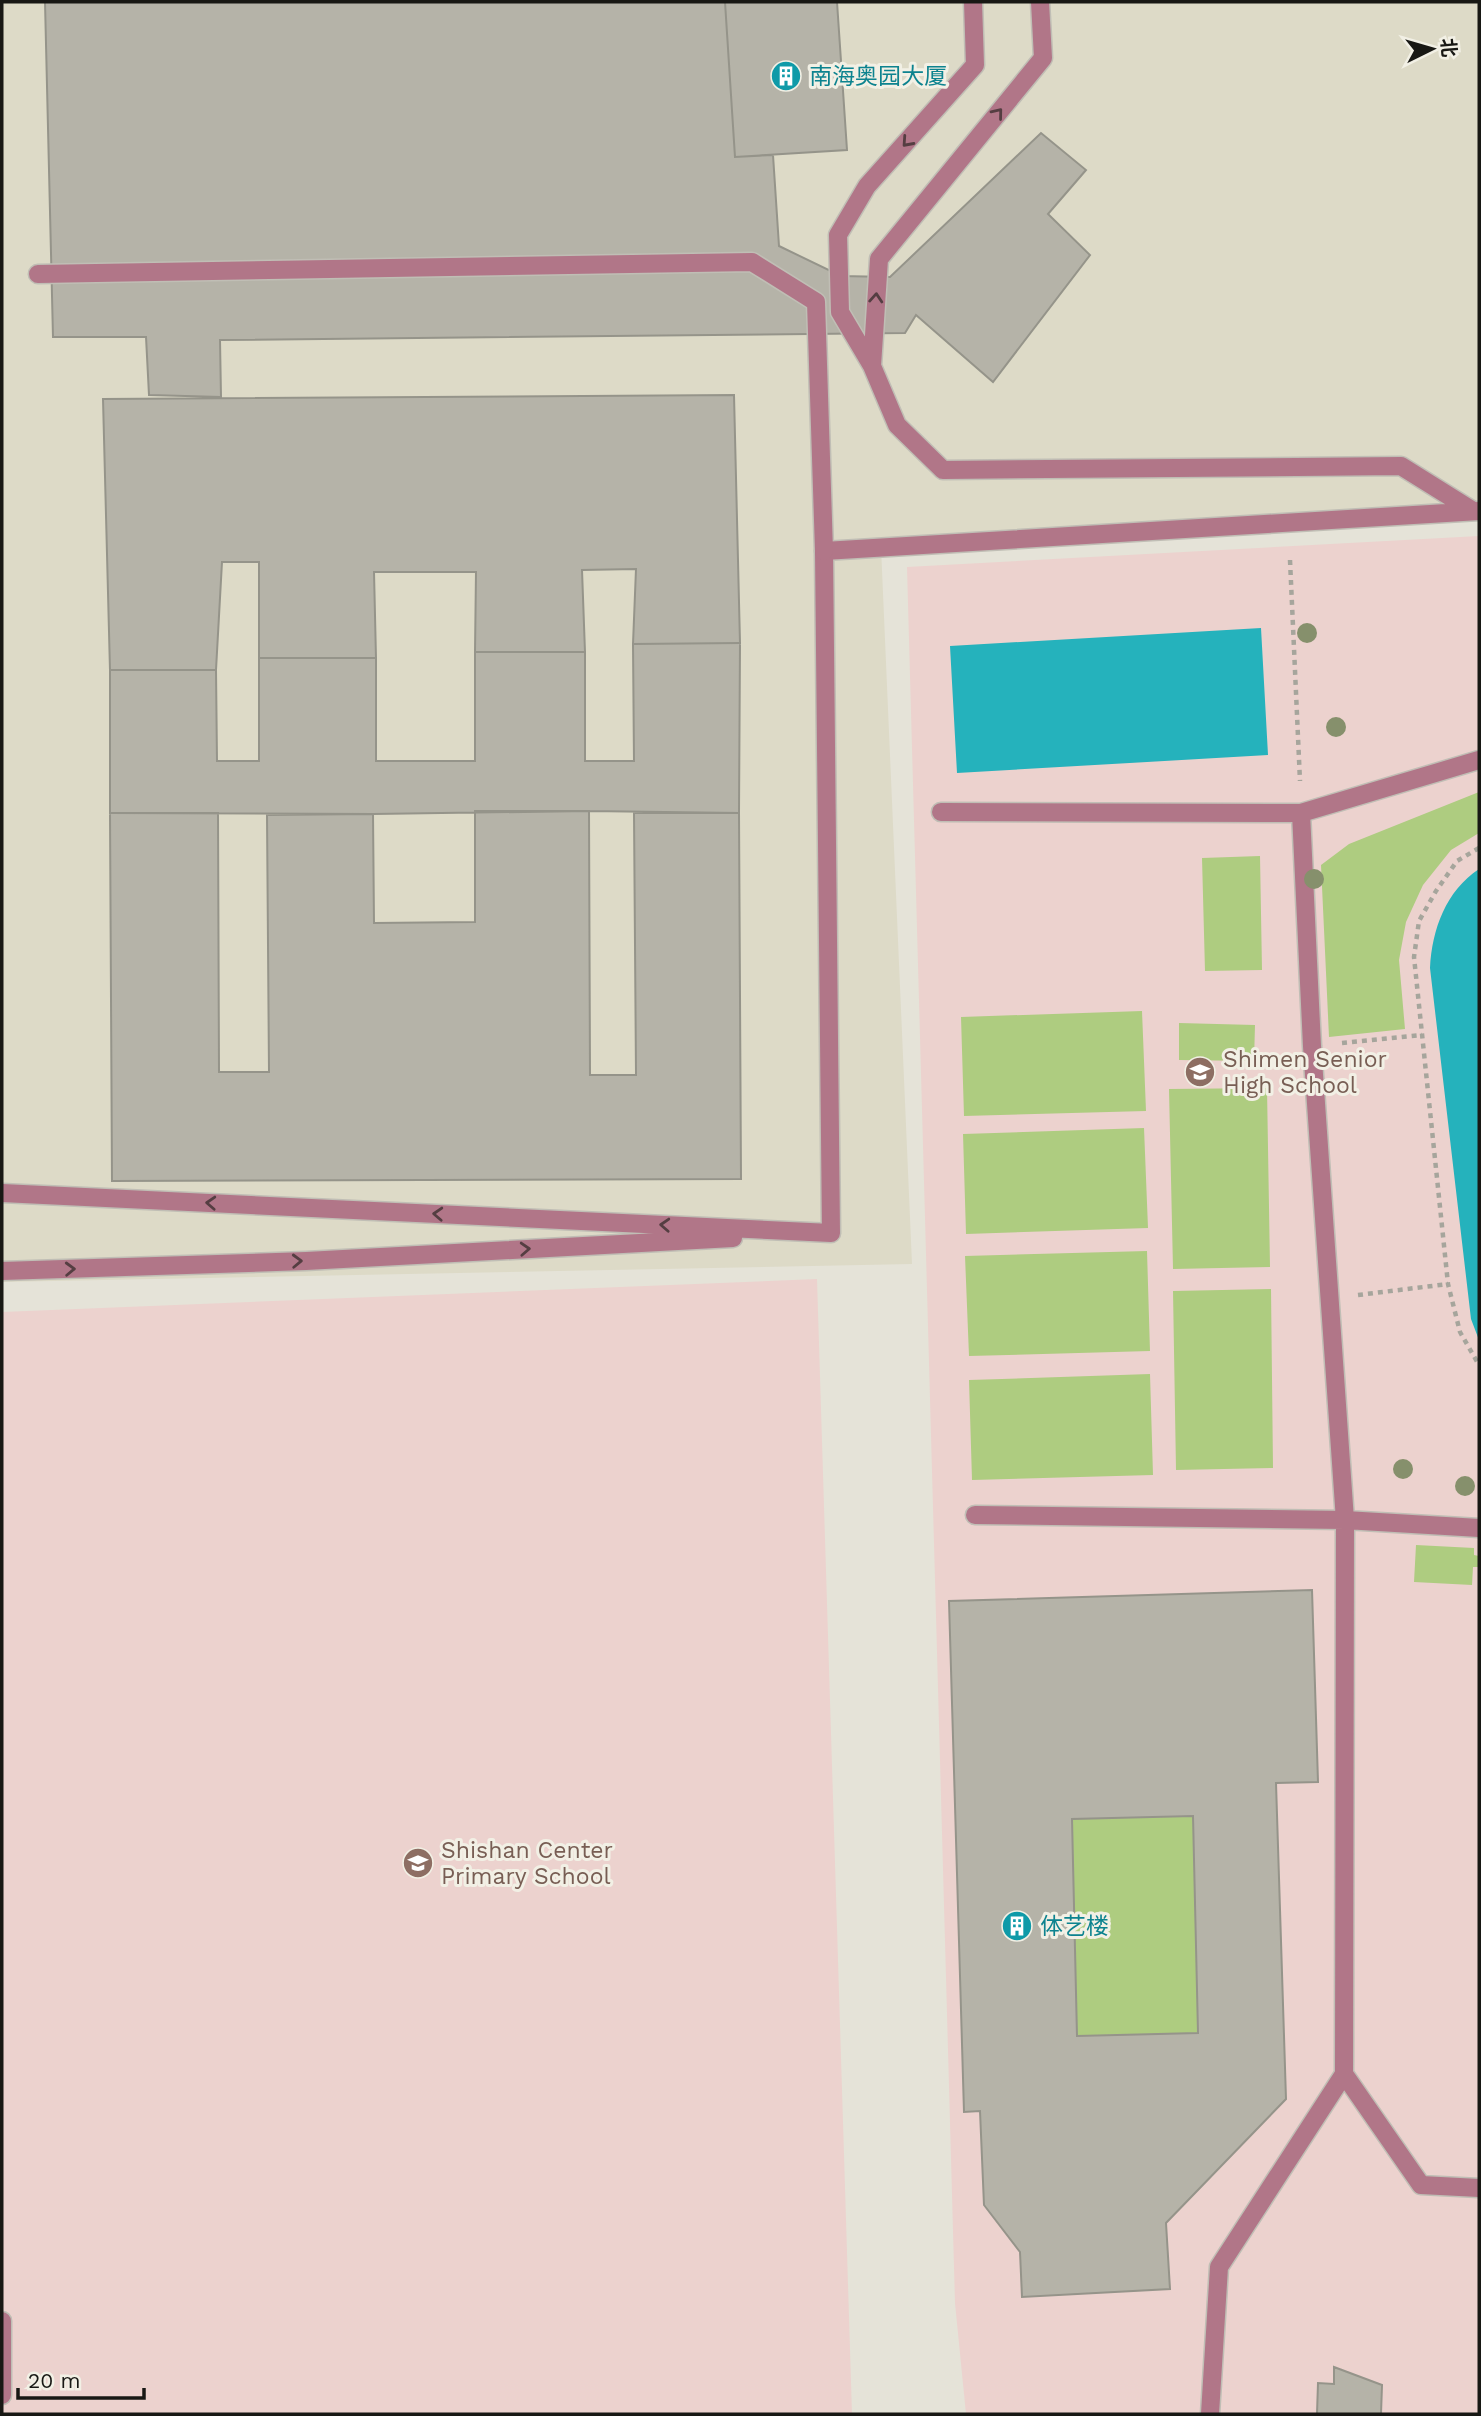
<svg xmlns="http://www.w3.org/2000/svg" width="1481" height="2416" font-family="'Work Sans','Noto Sans SC',sans-serif">
<style>
.built{fill:#dddac7}
.education{fill:#ecd2ce}
.green{fill:#aecc80}
.water{fill:#25b2bc}
.building{fill:#b5b3a8;stroke:#95948a;stroke-width:2;fill-rule:evenodd}
.lines{fill:none;stroke-linecap:round;stroke-linejoin:round}
.service-casing{stroke:#c0beb5;stroke-width:21}
.pedestrian-casing{stroke:#c0beb5;stroke-width:21}
.path{stroke:#a6a59c;stroke-width:4.5;stroke-dasharray:5 5;stroke-linecap:butt}
.service{stroke:#b17688;stroke-width:18}
.pedestrian{stroke:#b17688;stroke-width:18}
.tree{fill:#86906c}
.oneway{stroke:#553e42}
.labels{text-anchor:middle;dominant-baseline:central;stroke-width:6;stroke-linejoin:round;paint-order:stroke}
.culture-label{font-size:23px;fill:#0d838f;stroke:#f2f0e5;text-anchor:start}
.education-label{font-size:23px;fill:#785e54;stroke:#f2f0e5;text-anchor:start}
</style>
<rect width="100%" height="100%" fill="#e5e3d8"/>
<path class="built" d="M 2,2 L 1479,2 L 1479,517 L 881,547 L 912,1264 L 2,1282 Z"/>
<path class="education" d="M 1479,536 L 1479,2414 L 966,2414 L 955,2303 L 907,567 Z
M 817,1279 L 852,2414 L 2,2414 L 2,1312 Z"/>
<path class="green" d="M 1479,792 L 1479,833 L 1451,850 L 1423,885 L 1406,922 L 1399,960 L 1405,1029 L 1329,1037 L 1321,865 L 1349,844 Z
M 1260,856 L 1262,970 L 1205,971 L 1202,858 Z
M 1142,1011 L 1146,1111 L 964,1116 L 961,1017 Z
M 1179,1023 L 1255,1025 L 1254,1061 L 1179,1060 Z
M 1267,1088 L 1270,1267 L 1173,1269 L 1169,1089 Z
M 1144,1128 L 1148,1228 L 966,1234 L 963,1134 Z
M 1147,1251 L 1150,1351 L 969,1356 L 965,1256 Z
M 1271,1289 L 1273,1468 L 1176,1470 L 1173,1291 Z
M 1150,1374 L 1153,1475 L 972,1480 L 969,1380 Z
M 1416,1545 L 1474,1548 L 1474,1555 L 1479,1556 L 1479,1567 L 1473,1567 L 1472,1585 L 1414,1582 Z
M 1193,1816 L 1198,2033 L 1077,2036 L 1072,1819 Z"/>
<path class="water" d="M 1261,628 L 1268,755 L 957,773 L 950,646 Z
M 1479,869 L 1479,1340 L 1471,1319 L 1430,968 C 1432,929 1446,891 1479,869 Z"/>
<path class="building" d="M 45,2 L 725,2 L 735,157 L 773,155 L 779,246 L 841,276 L 890,277 L 1041,133 L 1086,170 L 1048,214 L 1090,255 L 993,382 L 916,315 L 905,333 L 220,340 L 221,397 L 149,395 L 146,337 L 53,337 Z
M 725,2 L 837,2 L 847,150 L 735,157 Z
M 734,395 L 740,643 L 633,644 L 636,569 L 582,570 L 585,652 L 475,652 L 476,572 L 374,572 L 376,658 L 259,658 L 259,562 L 222,562 L 216,670 L 110,670 L 103,399 Z
M 740,643 L 739,813 L 589,811 L 373,814 L 110,813 L 110,670 L 216,670 L 217,761 L 259,761 L 259,658 L 376,658 L 376,761 L 475,761 L 475,652 L 585,652 L 585,761 L 634,761 L 633,644 Z
M 475,811 L 589,811 L 590,1075 L 636,1075 L 634,813 L 739,813 L 741,1179 L 112,1181 L 110,813 L 218,813 L 219,1072 L 269,1072 L 267,815 L 373,814 L 374,923 L 475,922 Z
M 1312,1590 L 1318,1782 L 1276,1783 L 1286,2099 L 1166,2223 L 1170,2289 L 1022,2297 L 1020,2252 L 984,2205 L 980,2111 L 964,2112 L 949,1601 ZM 1193,1816 L 1198,2033 L 1077,2036 L 1072,1819 Z
M 1334,2367 L 1382,2385 L 1381,2414 L 1317,2414 L 1318,2383 L 1334,2384 Z"/>
<g class="lines">
<g class="service-casing">
<path id="service" d="M 973,2 L 975,65 L 867,186 L 838,235 L 840,312 L 872,366 L 897,425 L 943,470 L 1401,466 L 1473,511
M 872,366 L 879,259 L 1043,58 L 1040,2
M 941,812 L 1301,813
M 2,1193 L 831,1233
M 831,1233 L 824,551 L 1479,511
M 2,1271 L 306,1261 L 733,1238
M 975,1515 L 1345,1520 L 1479,1528
M 1344,2074 L 1421,2185 L 1479,2188
M 2,2321 L 2,2395
M 1210,2414 L 1219,2267 L 1344,2074 L 1345,1520 L 1312,1046 L 1301,813 L 1479,760"/>
</g>
<g class="pedestrian-casing">
<path id="pedestrian" d="M 38,274 L 752,262 L 816,302 L 824,551"/>
</g>
<path class="path" d="M 1290,560 L 1300,781
M 1479,848 L 1457,861 L 1436,891 L 1419,921 L 1414,957 L 1448,1284 L 1460,1332 L 1479,1365
M 1342,1043 L 1422,1035
M 1358,1295 L 1448,1284"/>
<use href="#service" class="service"/>
<use href="#pedestrian" class="pedestrian"/>
</g>
<g class="tree">
<circle cx="1307" cy="633" r="10"/>
<circle cx="1336" cy="727" r="10"/>
<circle cx="1314" cy="879" r="10"/>
<circle cx="1403" cy="1469" r="10"/>
<circle cx="1465" cy="1486" r="10"/>
</g>
<defs><path id="oneway-chevron" d="M-2-3.5L2.5 0L-2 3.5" fill="none" stroke-width="1.6" stroke-linecap="round" stroke-linejoin="round" transform="scale(1.75)"/></defs>
<g class="oneway">
<use href="#oneway-chevron" transform="translate(998 113) rotate(-51)"/>
<use href="#oneway-chevron" transform="translate(907 142) rotate(132)"/>
<use href="#oneway-chevron" transform="translate(876 298) rotate(-86)"/>
<use href="#oneway-chevron" transform="translate(211 1203) rotate(-177)"/>
<use href="#oneway-chevron" transform="translate(438 1214) rotate(-177)"/>
<use href="#oneway-chevron" transform="translate(665 1225) rotate(-177)"/>
<use href="#oneway-chevron" transform="translate(525 1249) rotate(-3)"/>
<use href="#oneway-chevron" transform="translate(297 1261) rotate(-2)"/>
<use href="#oneway-chevron" transform="translate(70 1269) rotate(-2)"/>
</g>
<defs>
<g id="building-disc" transform="scale(1.575)"><circle r="9.5" fill="#0f9aa8" stroke="#f2f0e5"/><path d="M-4-6H4V6H1V3H-1V6H-4ZM-2.5-4.3h1.7v1.8h-1.7ZM.8-4.3h1.7v1.8H.8ZM-2.5-1h1.7V.8h-1.7ZM.8-1h1.7V.8H.8Z" fill="#fff"/></g>
<g id="school-disc" transform="scale(1.575)"><circle r="9.5" fill="#8d6e63" stroke="#f2f0e5"/><path d="M0-5L7-2L0 1L-7-2ZM-4 1L0 2.5L4 1V4Q0 6-4 4Z" fill="#fff"/></g>
</defs>
<g fill-rule="evenodd">
<use href="#building-disc" x="786" y="76"/>
<use href="#school-disc" x="1200" y="1072"/>
<use href="#school-disc" x="418" y="1863"/>
<use href="#building-disc" x="1017" y="1926"/>
</g>
<g class="labels">
<g class="culture-label">
<text x="809" y="76">南海奥园大厦</text>
<text x="1040" y="1926">体艺楼</text>
</g>
<g class="education-label">
<text x="1223" y="1059">Shimen Senior<tspan x="1223" dy="26">High School</tspan></text>
<text x="441" y="1850">Shishan Center<tspan x="441" dy="26">Primary School</tspan></text>
</g>
</g>
<rect width="1481" height="2416" fill="none" stroke="#181814" stroke-width="7"/>
<g transform="translate(1432 49) rotate(85)" stroke="#f2f0e5" stroke-width="5" paint-order="stroke">
<path d="M0-5L12 26L0 18L-12 26Z" fill="#181814"/>
<text y="-10" font-size="19" font-weight="bold" text-anchor="middle" fill="#181814">北</text>
</g>
<path d="M18 2388v10h126v-10" fill="none" stroke="#181814" stroke-width="3.5"/>
<text x="28" y="2388" font-size="21" fill="#181814" stroke="#f2f0e5" stroke-width="5" paint-order="stroke">20 m</text>
</svg>
